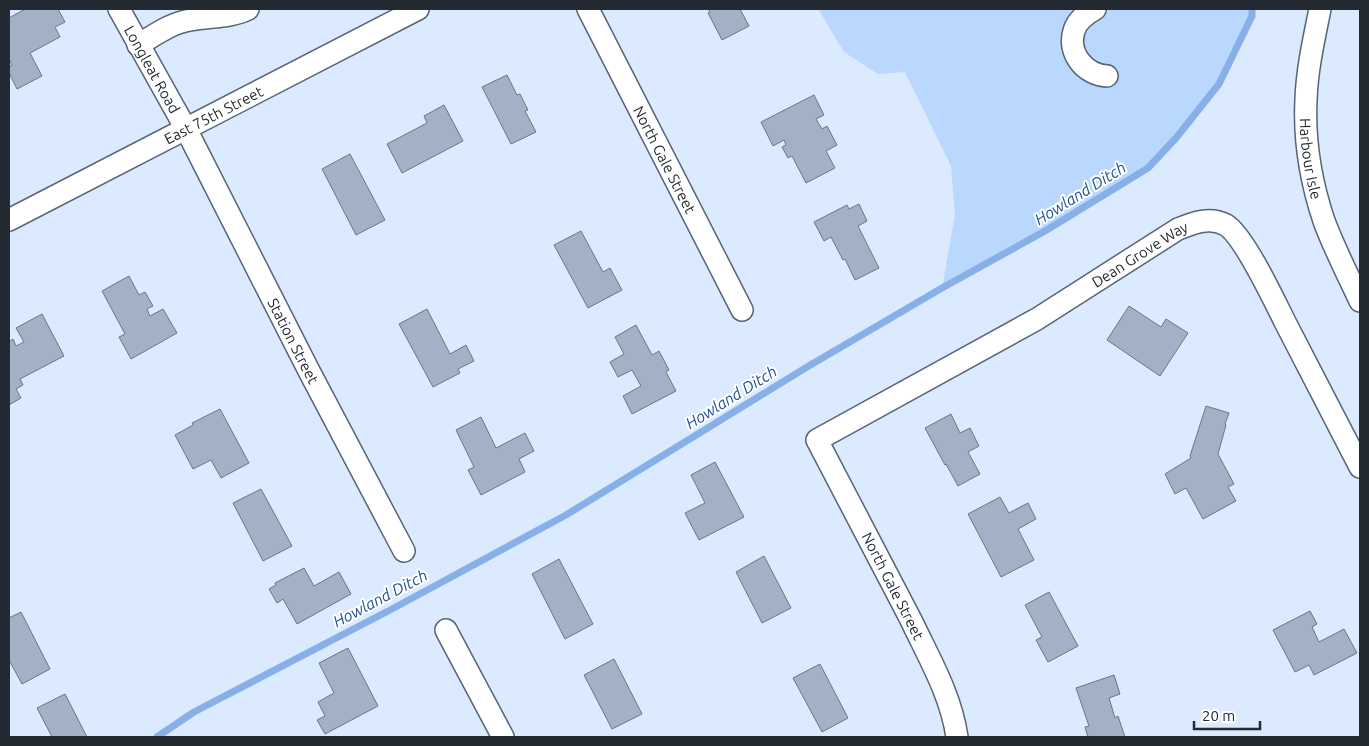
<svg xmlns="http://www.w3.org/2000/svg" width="1369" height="746" font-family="Ubuntu,sans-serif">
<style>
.green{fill:#bad7fe}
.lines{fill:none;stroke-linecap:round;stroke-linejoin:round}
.stream{stroke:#87afe8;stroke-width:7}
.building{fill:#a3b1c6;stroke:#697688}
.minor-casing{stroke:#576476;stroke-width:24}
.minor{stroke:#fff;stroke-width:21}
.labels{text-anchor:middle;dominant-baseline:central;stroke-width:4;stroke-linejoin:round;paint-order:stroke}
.street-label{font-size:15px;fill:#242a32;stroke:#fff}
.water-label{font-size:16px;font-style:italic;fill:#1d5094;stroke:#fff}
</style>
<rect width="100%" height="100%" fill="#dbeaff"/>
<path class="green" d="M 818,9 L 1252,9 L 1252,16 L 1219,84 L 1176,138 L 1148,168 L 1045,231 L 942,288 L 955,215 L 951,166 L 905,72 L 878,74 L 844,52 Z"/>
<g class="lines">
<path class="stream" d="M 157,737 L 194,712 L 392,609 L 566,515 L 807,367 L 942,288 L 1045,231 L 1148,168 L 1176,138 L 1219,84 L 1252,16 L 1252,9"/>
</g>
<path class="building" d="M 25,9 L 58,9 L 65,22 L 55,27 L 60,37 L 30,53 L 42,76 L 17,89 L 9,73 L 9,67 L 12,65 L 9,59 L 9,18 Z
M 708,9 L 740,9 L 749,26 L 722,40 L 708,13 L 710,12 Z
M 507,75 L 517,95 L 520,94 L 528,110 L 525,111 L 536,132 L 511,144 L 482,87 Z
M 814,95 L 824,115 L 816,119 L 822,129 L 827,126 L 837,145 L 826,151 L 835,168 L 806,183 L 792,156 L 788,158 L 782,147 L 786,145 L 784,140 L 773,146 L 761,122 Z
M 444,105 L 463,141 L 402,173 L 387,144 L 427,123 L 424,116 Z
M 350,154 L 385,220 L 356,235 L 322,169 Z
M 859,204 L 867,221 L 858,226 L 879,268 L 855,280 L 845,259 L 843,260 L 831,237 L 824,241 L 814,222 L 847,205 L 849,209 Z
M 581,231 L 603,272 L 610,268 L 622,290 L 588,308 L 554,245 Z
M 129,276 L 139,295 L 145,292 L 153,306 L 147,309 L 150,316 L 163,309 L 177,333 L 131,359 L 119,337 L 125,334 L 102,291 Z
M 1129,306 L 1161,327 L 1166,319 L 1188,333 L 1160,376 L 1107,340 Z
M 427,309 L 450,354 L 466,345 L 474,361 L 458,369 L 460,373 L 433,387 L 399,324 Z
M 42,314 L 64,356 L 20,379 L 23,385 L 16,389 L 21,398 L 9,405 L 9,342 L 13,339 L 16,346 L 24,342 L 16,328 Z
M 636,325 L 652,355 L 659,351 L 669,370 L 666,372 L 676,391 L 632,414 L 623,396 L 641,386 L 632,370 L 618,377 L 610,362 L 624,354 L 615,337 Z
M 1206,406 L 1229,413 L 1225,424 L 1226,425 L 1218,454 L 1234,484 L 1228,487 L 1236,501 L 1203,519 L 1186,488 L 1175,494 L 1165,474 L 1191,458 L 1190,456 Z
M 220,409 L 249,463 L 221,478 L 211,460 L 193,469 L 175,435 L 193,425 L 192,423 Z
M 951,414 L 960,433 L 970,428 L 979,446 L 968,452 L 980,474 L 958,486 L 946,464 L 945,465 L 925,428 Z
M 481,417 L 496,448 L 525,433 L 534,451 L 519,459 L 525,472 L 481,495 L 468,470 L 474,467 L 456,430 Z
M 715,462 L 744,517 L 699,540 L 685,513 L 705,503 L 691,475 Z
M 261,489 L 292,546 L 263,561 L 233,503 Z
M 1000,497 L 1009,513 L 1028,503 L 1036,519 L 1018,529 L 1034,560 L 1001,577 L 968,514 Z
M 764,556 L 791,608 L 762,623 L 736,572 Z
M 559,559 L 593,624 L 565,639 L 532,574 Z
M 304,568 L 314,586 L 339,572 L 351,594 L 297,624 L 283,599 L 277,603 L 269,589 L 276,585 L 275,583 Z
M 1049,592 L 1078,646 L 1048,662 L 1036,640 L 1042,637 L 1025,605 Z
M 1310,611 L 1317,624 L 1312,627 L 1319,642 L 1344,629 L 1357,653 L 1314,675 L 1309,665 L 1295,672 L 1273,630 Z
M 21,612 L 50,669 L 22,684 L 9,660 L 9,618 Z
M 348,648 L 378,706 L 325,734 L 317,720 L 325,716 L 318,702 L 334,693 L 319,663 Z
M 614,659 L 642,714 L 612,729 L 584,675 Z
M 820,664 L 848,718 L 822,732 L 793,678 Z
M 1114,675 L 1120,694 L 1109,698 L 1115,718 L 1118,716 L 1125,737 L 1088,737 L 1085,727 L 1089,726 L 1076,688 Z
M 65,694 L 87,737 L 52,737 L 37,708 Z"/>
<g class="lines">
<g class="minor-casing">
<g id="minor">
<path id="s1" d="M 119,9 L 186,129 L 309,371 L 404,551"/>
<path id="s2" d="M 588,9 L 742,310"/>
<path d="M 1095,9 C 1086,14 1077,20 1074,31 C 1067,53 1085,75 1107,76"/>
<path id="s3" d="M 1320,9 C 1314,39 1307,69 1306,100 C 1304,140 1311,182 1324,221 C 1334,248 1348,275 1360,301"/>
<path d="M 138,45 C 155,35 171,23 190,20 C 209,16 230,18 248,9"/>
<path id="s4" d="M 9,220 L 418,9"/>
<path d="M 446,630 L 503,737"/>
<path id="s5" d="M 957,737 C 951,695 929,658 911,620 C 880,560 848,500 817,440 L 1037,319 L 1178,229 C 1193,223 1210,216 1226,225 C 1244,236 1274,300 1285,322 C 1310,370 1335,419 1360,467"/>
</g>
</g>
<use href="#minor" class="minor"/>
</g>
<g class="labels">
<g class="street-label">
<text stroke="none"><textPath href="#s1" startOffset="69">Longleat Road</textPath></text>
<text stroke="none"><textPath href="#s4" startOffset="230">East 75th Street</textPath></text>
<text stroke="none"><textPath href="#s2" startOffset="169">North Gale Street</textPath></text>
<text stroke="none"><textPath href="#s3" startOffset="151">Harbour Isle</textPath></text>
<text stroke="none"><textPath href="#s5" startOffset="702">Dean Grove Way</textPath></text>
<text stroke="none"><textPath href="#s1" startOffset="375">Station Street</textPath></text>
<text transform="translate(893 586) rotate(63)">North Gale Street</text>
</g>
<g class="water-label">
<text transform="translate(1080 193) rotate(-32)">Howland Ditch</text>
<text transform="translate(731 397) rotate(-32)">Howland Ditch</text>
<text transform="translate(380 598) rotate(-28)">Howland Ditch</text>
</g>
</g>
<rect width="1369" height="746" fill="none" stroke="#242a32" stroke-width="20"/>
<path d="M1194 721v8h66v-8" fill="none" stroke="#242a32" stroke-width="2.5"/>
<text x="1202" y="721" font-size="15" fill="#242a32" stroke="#ffffff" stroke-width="4" paint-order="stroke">20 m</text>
</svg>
